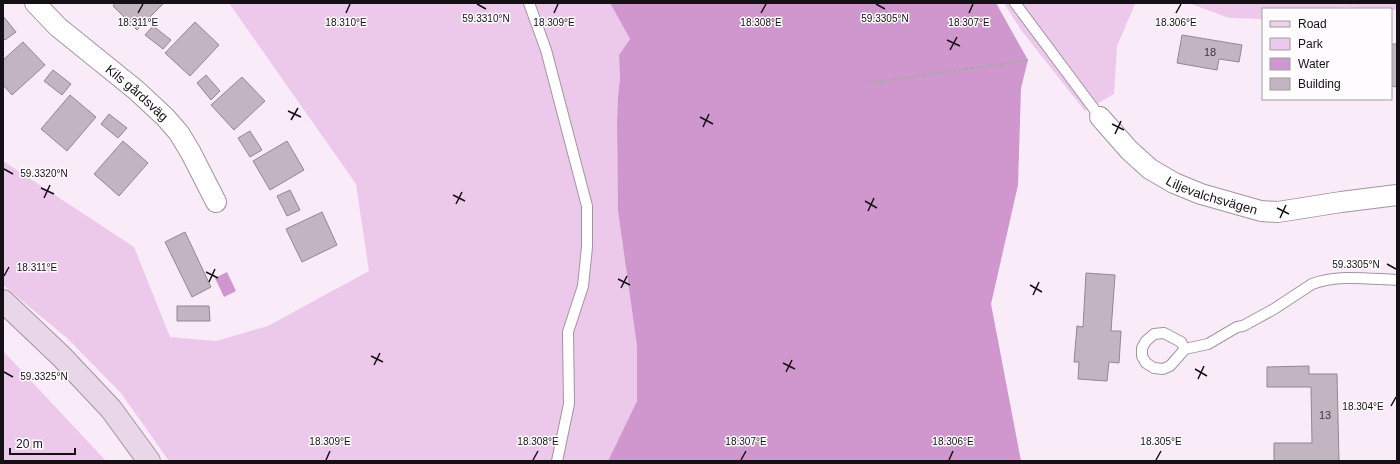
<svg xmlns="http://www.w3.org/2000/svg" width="1400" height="464" font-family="Arial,sans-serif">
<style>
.green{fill:#ecc8ea}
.water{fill:#cf97cd}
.building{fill:#c2b5c1;stroke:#938793}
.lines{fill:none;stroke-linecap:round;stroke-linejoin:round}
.lane-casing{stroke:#a295a1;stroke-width:12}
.street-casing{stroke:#a295a1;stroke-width:22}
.secondary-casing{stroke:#a295a1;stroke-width:24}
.path{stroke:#b0a5af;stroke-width:2.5;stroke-dasharray:4 2;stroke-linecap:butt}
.lane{stroke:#fff;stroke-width:10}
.street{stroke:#fff;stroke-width:20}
.secondary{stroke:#e9d6e8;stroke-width:22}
.ticks{fill:none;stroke:#151015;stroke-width:1.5}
.labels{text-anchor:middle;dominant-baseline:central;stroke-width:3;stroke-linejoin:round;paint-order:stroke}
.number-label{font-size:11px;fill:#403940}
.street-label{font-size:13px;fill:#151015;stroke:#fffcff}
.ticks-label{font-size:10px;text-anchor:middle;fill:#151015;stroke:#fffcff;stroke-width:3;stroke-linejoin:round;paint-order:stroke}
</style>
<rect width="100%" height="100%" fill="#f9ebf8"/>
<path class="green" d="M 229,3 L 610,3 L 630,39 L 619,55 L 620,79 L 618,96 L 617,123 L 618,211 L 637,346 L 637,401 L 608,461 L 169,461 L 121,393 L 67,338 L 3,285 L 3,161 L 134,247 L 170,337 L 216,341 L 268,326 L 369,271 L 356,184 Z
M 1004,3 L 1137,3 L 1135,4 L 1117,46 L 1114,94 L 1085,111 L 1021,30 Z
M 1189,3 L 1397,3 L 1397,10 L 1344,7 L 1330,9 L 1263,9 L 1263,19 L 1229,18 Z
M 3,351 L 106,461 L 3,461 Z"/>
<path class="water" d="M 610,3 L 996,3 L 1028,60 L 1021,88 L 1018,185 L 991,304 L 1021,461 L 608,461 L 637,401 L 637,346 L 618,211 L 617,123 L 618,96 L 620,79 L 619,55 L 630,39 Z
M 227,272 L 236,291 L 224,297 L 215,278 Z"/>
<path class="building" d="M 115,3 L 164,3 L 137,30 L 113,6 Z
M 3,16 L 16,32 L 5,40 L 3,38 Z
M 195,22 L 219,45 L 190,76 L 165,53 Z
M 153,26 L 171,40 L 163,49 L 145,35 Z
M 1182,35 L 1242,45 L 1239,62 L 1219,59 L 1217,70 L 1177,63 Z
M 23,42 L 45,65 L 12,95 L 3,85 L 3,60 Z
M 1391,44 L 1397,44 L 1397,87 L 1391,86 Z
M 53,70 L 71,84 L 62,95 L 44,81 Z
M 206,75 L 220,91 L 211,100 L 197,83 Z
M 242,77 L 265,101 L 234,130 L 211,105 Z
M 70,95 L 96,117 L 67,151 L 41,129 Z
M 109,114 L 127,128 L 118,138 L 101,124 Z
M 250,131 L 262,150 L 250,157 L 238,138 Z
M 123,141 L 148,163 L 119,196 L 94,174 Z
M 287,141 L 304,170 L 270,190 L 253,161 Z
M 290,190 L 300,210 L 287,216 L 277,196 Z
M 322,212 L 337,245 L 302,262 L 286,229 Z
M 185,232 L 211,287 L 192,297 L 165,242 Z
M 1086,273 L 1115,275 L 1111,331 L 1121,331 L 1119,363 L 1109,362 L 1107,381 L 1078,379 L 1079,362 L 1074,362 L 1077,326 L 1083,327 Z
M 177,306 L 209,306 L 210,321 L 177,321 Z
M 1309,366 L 1309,374 L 1337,374 L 1339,461 L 1274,461 L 1274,443 L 1312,443 L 1311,387 L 1267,387 L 1267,367 Z"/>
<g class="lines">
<g class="lane-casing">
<path id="lane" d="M 529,3 L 546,50 L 587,206 L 587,247 L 583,286 L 568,332 L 569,404 L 557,461
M 1015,3 L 1100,117
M 1185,349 L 1181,342 L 1164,333 L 1154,334 L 1146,341 L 1142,348 L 1142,356 L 1146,363 L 1154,368 L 1163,369 L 1170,366 L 1185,349 L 1208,344 L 1237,327 L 1243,326 L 1274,309 L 1312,284 C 1338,274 1369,279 1397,280"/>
</g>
<g class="street-casing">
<g id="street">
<path id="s1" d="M 35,3 L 58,27 L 136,90 L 165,117 L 179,133 L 191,153 L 216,202"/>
<path id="s2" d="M 1100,117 L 1129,150 L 1150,169 L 1174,183 L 1201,194 L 1261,211 L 1278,212 L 1341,202 L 1397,195"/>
</g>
</g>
<g class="secondary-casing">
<path id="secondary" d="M 3,301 L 62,357 L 111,409 L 149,461"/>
</g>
<path class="path" d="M 869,83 L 1028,60"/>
<use href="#lane" class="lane"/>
<use href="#street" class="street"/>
<use href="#secondary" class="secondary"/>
</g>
<path class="ticks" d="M 477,4 L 486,9M 876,4 L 885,9M 138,13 L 143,4M 346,13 L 350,4M 554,13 L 558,4M 761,13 L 766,4M 969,13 L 973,4M 1176,13 L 1181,4M 947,40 L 960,46M 950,50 L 957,37M 288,111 L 301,117M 700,117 L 713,124M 291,120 L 298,108M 1112,124 L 1124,130M 703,127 L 709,114M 1115,134 L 1121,121M 4,169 L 13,174M 41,188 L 54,194M 453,195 L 465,201M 44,198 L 50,185M 865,201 L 877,208M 456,204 L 462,192M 1277,208 L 1289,214M 868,211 L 874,198M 1280,218 L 1286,205M 1387,264 L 1396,269M 206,272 L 218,278M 4,276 L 9,267M 618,279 L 630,285M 209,282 L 215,269M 1030,285 L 1042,292M 621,288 L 627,276M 1033,295 L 1039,282M 371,356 L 383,362M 783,363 L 795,369M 374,365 L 380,353M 1195,369 L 1207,376M 4,372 L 13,377M 786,372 L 792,360M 1198,379 L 1204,366M 1391,406 L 1396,397M 326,460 L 330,451M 533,460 L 538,451M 741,460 L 746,451M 949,460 L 953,451M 1156,460 L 1161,451"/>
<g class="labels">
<g class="number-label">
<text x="1210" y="52">18</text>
<text x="1325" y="415">13</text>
</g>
<g class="street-label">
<text stroke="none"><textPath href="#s1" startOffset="136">Kils gårdsväg</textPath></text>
<text stroke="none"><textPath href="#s2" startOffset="140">Liljevalchsvägen</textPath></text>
</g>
</g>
<g class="ticks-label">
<text x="486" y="22">59.3310°N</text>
<text x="885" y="22">59.3305°N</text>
<text x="138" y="26">18.311°E</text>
<text x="346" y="26">18.310°E</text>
<text x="554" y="26">18.309°E</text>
<text x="761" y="26">18.308°E</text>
<text x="969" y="26">18.307°E</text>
<text x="1176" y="26">18.306°E</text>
<text x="44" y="177">59.3320°N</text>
<text x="1356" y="268">59.3305°N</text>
<text x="37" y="271">18.311°E</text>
<text x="44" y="380">59.3325°N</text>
<text x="1363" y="410">18.304°E</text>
<text x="330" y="445">18.309°E</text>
<text x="538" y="445">18.308°E</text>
<text x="746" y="445">18.307°E</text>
<text x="953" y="445">18.306°E</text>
<text x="1161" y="445">18.305°E</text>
</g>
<rect width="1400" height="464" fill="none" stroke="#151015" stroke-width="8"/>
<rect x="1262" y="8" width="130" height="92" fill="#fffcff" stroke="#a19ea1"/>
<rect x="1270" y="21" width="20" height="6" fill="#e9d6e8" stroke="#a19ea1"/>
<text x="1298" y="28" font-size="12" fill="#151015">Road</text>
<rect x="1270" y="38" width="20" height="12" fill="#ecc8ea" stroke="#a19ea1"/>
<text x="1298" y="48" font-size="12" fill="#151015">Park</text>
<rect x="1270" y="58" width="20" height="12" fill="#cf97cd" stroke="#a19ea1"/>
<text x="1298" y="68" font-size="12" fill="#151015">Water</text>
<rect x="1270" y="78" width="20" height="12" fill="#c2b5c1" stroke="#a19ea1"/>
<text x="1298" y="88" font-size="12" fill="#151015">Building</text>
<path d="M10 448v6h65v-6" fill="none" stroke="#151015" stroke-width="2"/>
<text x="16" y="448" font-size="12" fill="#151015" stroke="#fffcff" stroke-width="3" paint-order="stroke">20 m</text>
</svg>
